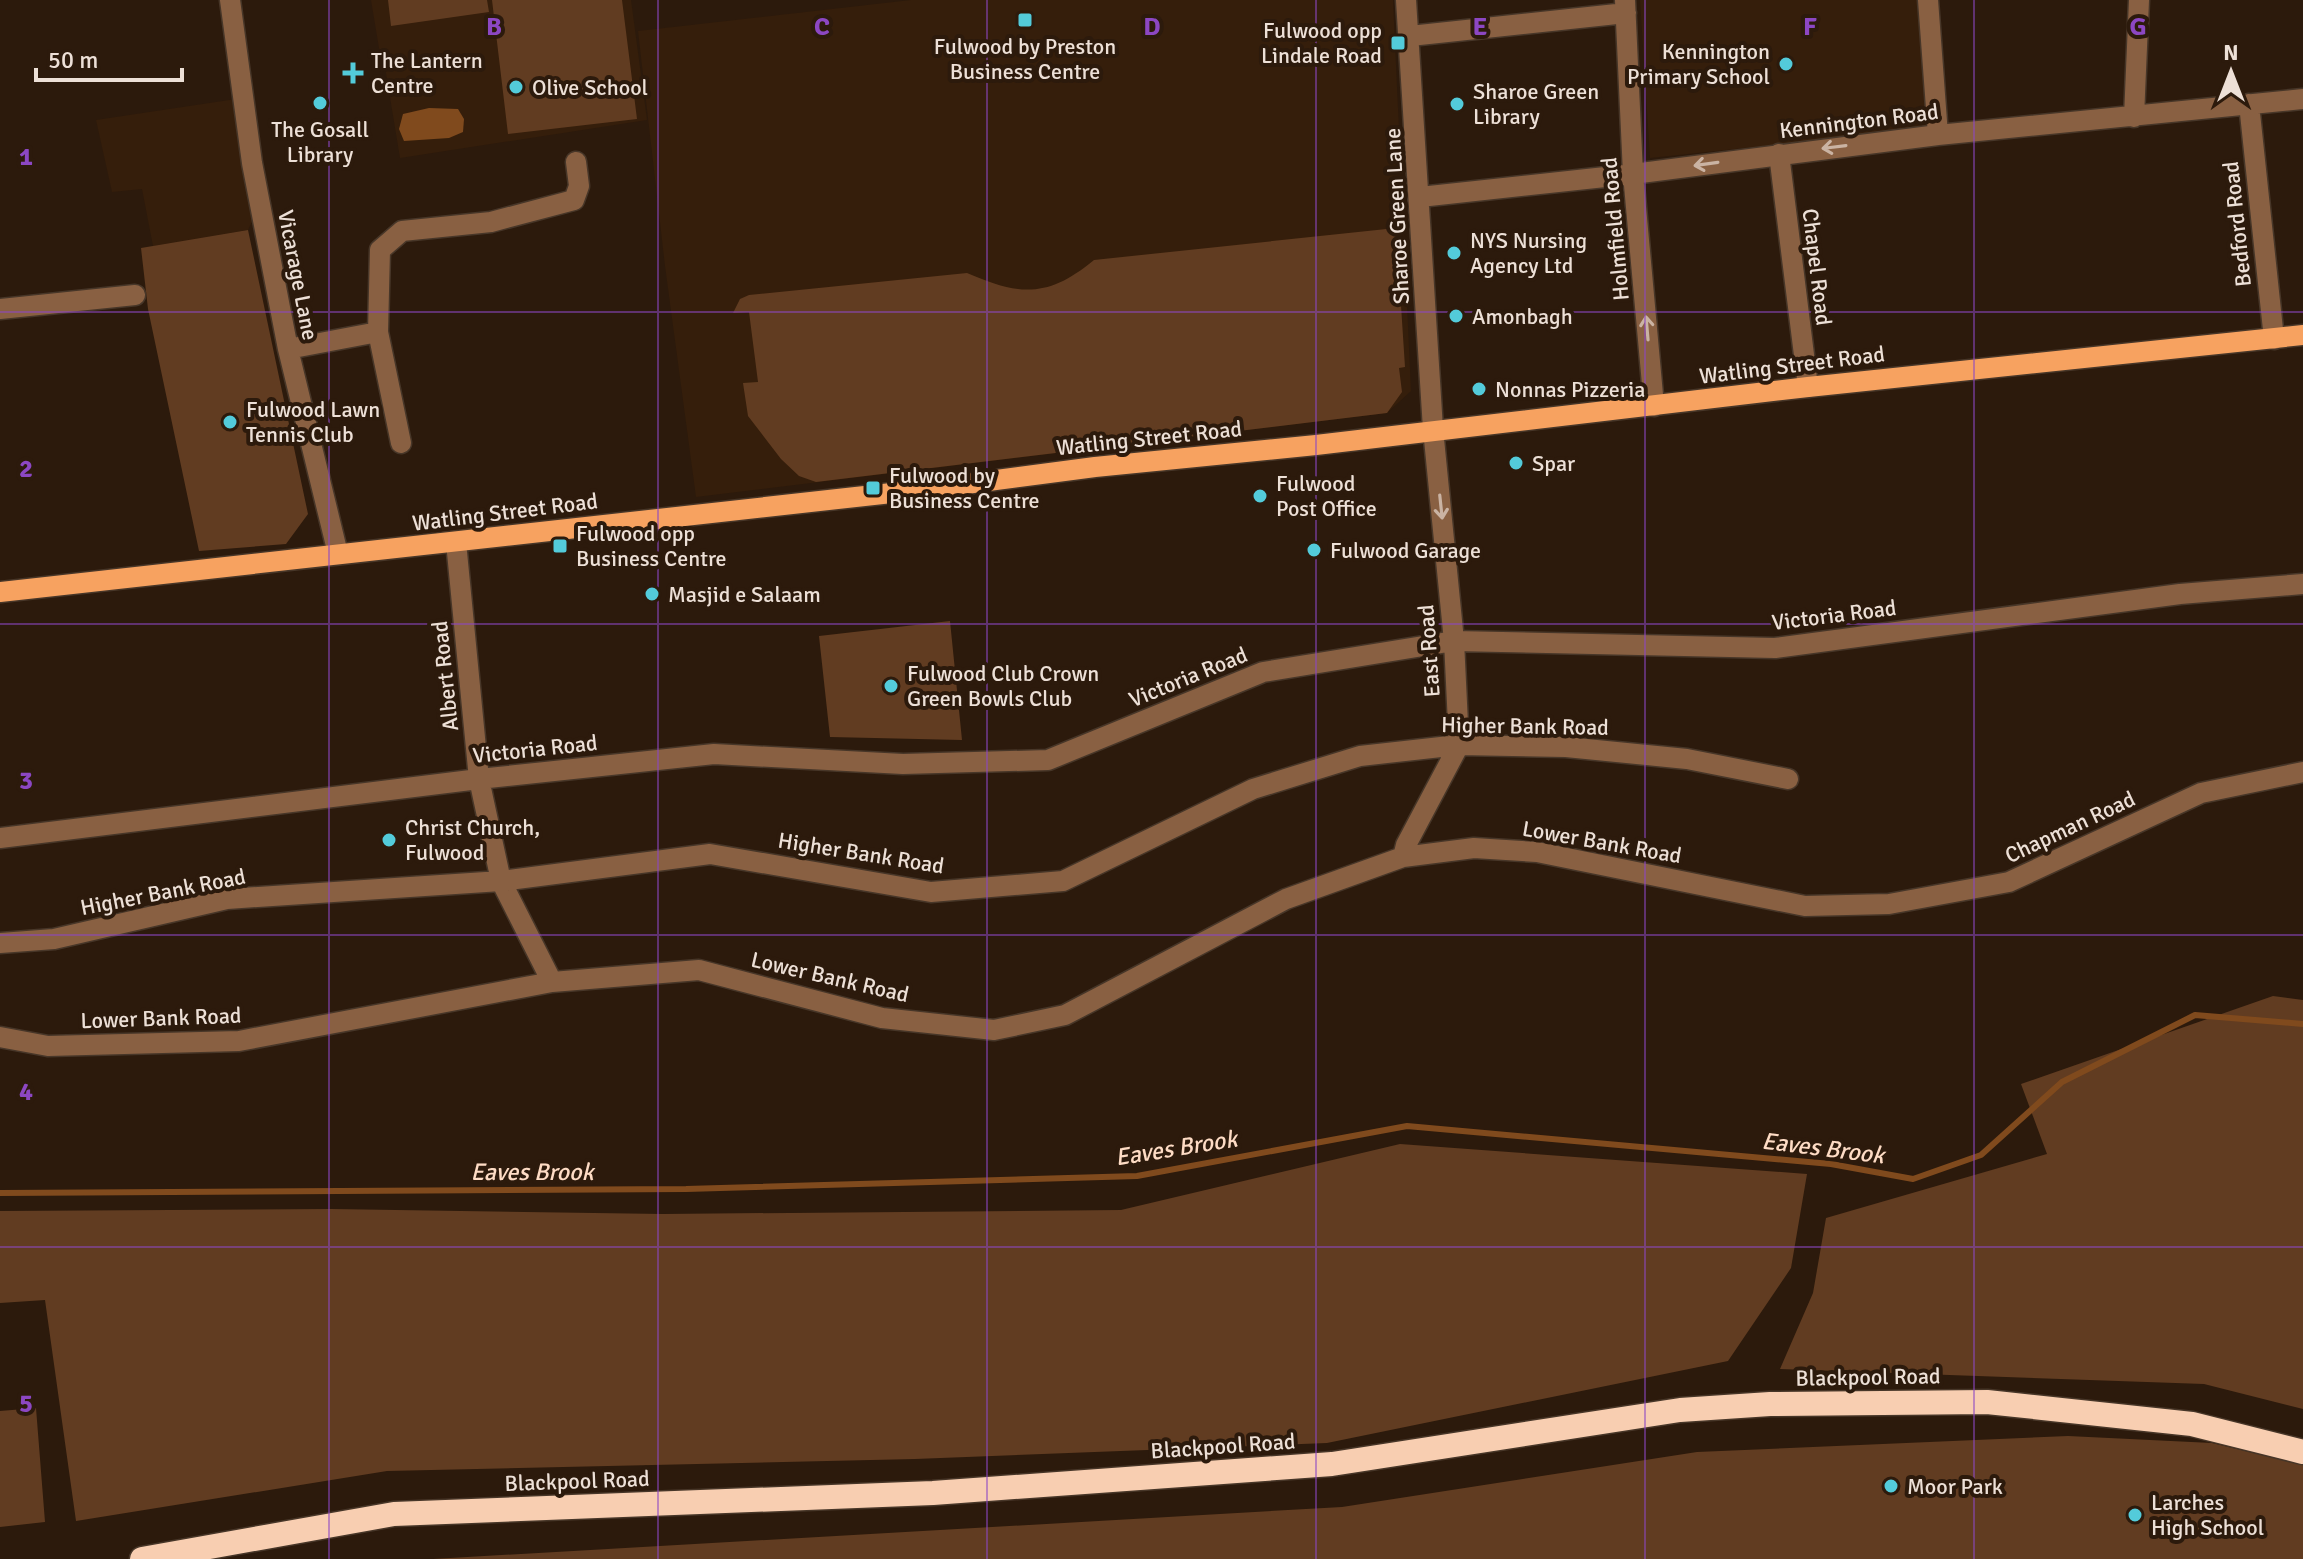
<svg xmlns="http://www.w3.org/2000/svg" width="2303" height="1559" font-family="Signika,sans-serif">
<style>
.built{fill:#351e0b}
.green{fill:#613c21}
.water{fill:#804a1d}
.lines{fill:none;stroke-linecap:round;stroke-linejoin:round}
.stream{stroke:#804a1d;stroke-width:6}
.minor-casing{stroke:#473628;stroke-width:23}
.major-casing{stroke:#473628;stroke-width:23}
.highway-casing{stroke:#473628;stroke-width:27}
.minor{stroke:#896042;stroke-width:20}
.major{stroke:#f7a260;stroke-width:20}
.highway{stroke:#f8ceb1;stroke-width:24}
.oneway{stroke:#cab3a3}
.grid{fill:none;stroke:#8c47c3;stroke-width:2;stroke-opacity:0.55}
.poi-dot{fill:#53cbda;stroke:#2c1a0c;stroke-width:3}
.labels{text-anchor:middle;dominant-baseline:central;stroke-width:8;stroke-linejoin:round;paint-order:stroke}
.poi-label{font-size:22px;fill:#ede0d7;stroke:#2c1a0c;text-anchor:start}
.street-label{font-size:22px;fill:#ede0d7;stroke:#2c1a0c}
.water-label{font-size:24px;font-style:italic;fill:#fedcc5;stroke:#2c1a0c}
.grid-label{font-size:26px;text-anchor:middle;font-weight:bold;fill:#8c47c3;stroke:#2c1a0c;stroke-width:8;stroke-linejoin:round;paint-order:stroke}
</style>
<rect width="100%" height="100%" fill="#2c1a0c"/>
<path class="built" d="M 371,0 L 631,0 L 647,120 L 400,158 L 383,55 L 380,54 Z
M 911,0 L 1393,0 L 1411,391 L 1387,413 L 696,497 L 665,266 L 638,31 Z
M 1640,0 L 1924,0 L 1932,128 L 1650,158 Z
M 236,99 L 253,219 L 248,230 L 153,246 L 142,189 L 112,192 L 96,120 Z"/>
<path class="green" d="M 388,0 L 487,0 L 489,12 L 391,26 Z
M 492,0 L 622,0 L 637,119 L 508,134 Z
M 1396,228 L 1405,367 L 1399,368 L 1402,392 L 1387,413 L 816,482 L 799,476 L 781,459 L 748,416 L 743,383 L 758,382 L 749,312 L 733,313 L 740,299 L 749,295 L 967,273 C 1020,296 1048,298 1094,260 Z
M 248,230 L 308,514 L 286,544 L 199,551 L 148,309 L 141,248 Z
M 950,621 L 962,740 L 830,737 L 819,636 Z
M 2273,996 L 2303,1000 L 2303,1409 L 2204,1384 L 1780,1369 L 1813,1293 L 1826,1218 L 2047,1154 L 2021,1084 Z
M 1400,1144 L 1807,1174 L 1791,1268 L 1728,1361 L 1327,1443 L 915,1459 L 387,1471 L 76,1521 L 45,1300 L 0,1303 L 0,1211 L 331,1209 L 663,1214 L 1121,1210 Z
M 36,1408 L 45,1522 L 0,1527 L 0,1411 Z
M 2068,1436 L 2212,1443 L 2303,1465 L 2303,1559 L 433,1559 L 1342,1507 L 1697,1452 Z"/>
<path class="water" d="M 429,108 L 458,109 L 464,119 L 463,132 L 449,138 L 404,141 L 399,129 L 403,114 Z"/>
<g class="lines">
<path class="stream" d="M 0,1193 L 686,1189 L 1137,1176 L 1407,1126 L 1831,1164 L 1913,1179 L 1981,1155 L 2062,1082 L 2195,1015 L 2303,1024"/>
<g class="minor-casing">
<path id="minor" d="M 230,0 L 252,163 L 288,349 L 338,554
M 1625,0 L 1633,174 L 1654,406
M 1928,0 L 1938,135
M 1410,36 L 1626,13
M 2249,104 L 2274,339
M 2134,117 L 2139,0
M 1779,154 L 1808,387
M 1420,197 L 1633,174 L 1938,135 L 2303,99
M 0,309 L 135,295
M 378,332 L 380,250 L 402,231 L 491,222 L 574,200 L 579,186 L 576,162
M 288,349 L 378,332 L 401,443
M 456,542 L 479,779 L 501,881 L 552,982
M 0,838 L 479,779 L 714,754 L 903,764 L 1048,760 L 1263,672 L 1454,641 L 1775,648 L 2180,594 L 2303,584
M 1403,857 L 1406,845 L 1459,745 L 1454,641 L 1433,429 L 1406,0
M 0,943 L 54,939 L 227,899 L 501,881 L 710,854 L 931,892 L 1063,881 L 1253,789 L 1360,756 L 1459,745 L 1566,747 L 1687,759 L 1788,779
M 0,1037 L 48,1046 L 239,1041 L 552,982 L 699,970 L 882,1018 L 994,1030 L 1065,1015 L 1286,899 L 1403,857 L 1474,848 L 1537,852 L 1805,906 L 1889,904 L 2009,882 L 2201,793 L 2303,772"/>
</g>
<g class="major-casing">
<path id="major" d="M 0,592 L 928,489 L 1095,467 L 1316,445 L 1808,387 L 2303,335"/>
</g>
<g class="highway-casing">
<path id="highway" d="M 142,1559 L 394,1514 L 933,1493 L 1332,1464 L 1680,1410 L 1770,1404 L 1987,1402 L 2192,1424 L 2303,1452"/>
</g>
<use href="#minor" class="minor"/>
<use href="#major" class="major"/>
<use href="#highway" class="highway"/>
</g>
<defs><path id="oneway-shaft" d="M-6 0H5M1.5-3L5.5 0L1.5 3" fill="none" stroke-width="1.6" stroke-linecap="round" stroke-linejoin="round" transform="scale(2)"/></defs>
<g class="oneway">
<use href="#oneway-shaft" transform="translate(1834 147) rotate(173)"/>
<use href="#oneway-shaft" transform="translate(1706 164) rotate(172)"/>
<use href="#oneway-shaft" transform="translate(1647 328) rotate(-95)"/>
<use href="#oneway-shaft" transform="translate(1441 507) rotate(84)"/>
</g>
<path class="grid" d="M 329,0 L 329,1559M 658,0 L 658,1559M 987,0 L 987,1559M 1316,0 L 1316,1559M 1645,0 L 1645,1559M 1974,0 L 1974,1559M 0,312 L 2303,312M 0,624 L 2303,624M 0,935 L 2303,935M 0,1247 L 2303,1247"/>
<g class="poi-dot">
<rect x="1017" y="12" width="16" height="16" rx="4"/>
<rect x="1390" y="35" width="16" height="16" rx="4"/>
<circle cx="1786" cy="64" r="8"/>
<path d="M349 61h8v8h8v8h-8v8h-8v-8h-8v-8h8z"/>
<circle cx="516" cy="87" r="8"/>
<circle cx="320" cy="103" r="8"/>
<circle cx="1457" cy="104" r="8"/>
<circle cx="1454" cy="253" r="8"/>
<circle cx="1456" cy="316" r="8"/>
<circle cx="1479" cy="389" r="8"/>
<circle cx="230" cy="422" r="8"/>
<circle cx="1516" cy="463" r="8"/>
<rect x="865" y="480" width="16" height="16" rx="4"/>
<circle cx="1260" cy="496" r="8"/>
<rect x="552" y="538" width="16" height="16" rx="4"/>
<circle cx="1314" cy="550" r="8"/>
<circle cx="652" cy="594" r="8"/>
<circle cx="891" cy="686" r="8"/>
<circle cx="389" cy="840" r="8"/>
<circle cx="1891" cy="1486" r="8"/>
<circle cx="2135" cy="1515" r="8"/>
</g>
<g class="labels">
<g class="poi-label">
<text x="1382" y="30" text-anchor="end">Fulwood opp<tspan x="1382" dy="25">Lindale Road</tspan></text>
<text x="1025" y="46" text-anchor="middle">Fulwood by Preston<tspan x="1025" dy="25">Business Centre</tspan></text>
<text x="1770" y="51" text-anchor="end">Kennington<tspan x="1770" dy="25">Primary School</tspan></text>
<text x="371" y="60">The Lantern<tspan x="371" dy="25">Centre</tspan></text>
<text x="532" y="87">Olive School</text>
<text x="1473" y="91">Sharoe Green<tspan x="1473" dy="25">Library</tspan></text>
<text x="320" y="129" text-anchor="middle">The Gosall<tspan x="320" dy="25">Library</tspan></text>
<text x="1470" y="240">NYS Nursing<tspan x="1470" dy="25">Agency Ltd</tspan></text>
<text x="1472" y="316">Amonbagh</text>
<text x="1495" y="389">Nonnas Pizzeria</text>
<text x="246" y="409">Fulwood Lawn<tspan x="246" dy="25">Tennis Club</tspan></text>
<text x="1532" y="463">Spar</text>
<text x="889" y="475">Fulwood by<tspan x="889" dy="25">Business Centre</tspan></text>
<text x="1276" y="483">Fulwood<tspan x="1276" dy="25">Post Office</tspan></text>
<text x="576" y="533">Fulwood opp<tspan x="576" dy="25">Business Centre</tspan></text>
<text x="1330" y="550">Fulwood Garage</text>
<text x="668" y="594">Masjid e Salaam</text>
<text x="907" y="673">Fulwood Club Crown<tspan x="907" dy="25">Green Bowls Club</tspan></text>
<text x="405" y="827">Christ Church,<tspan x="405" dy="25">Fulwood</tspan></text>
<text x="1907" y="1486">Moor Park</text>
<text x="2151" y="1502">Larches<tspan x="2151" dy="25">High School</tspan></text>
</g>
<g class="street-label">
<text transform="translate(1859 121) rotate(-7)">Kennington Road</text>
<text transform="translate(1397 216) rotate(-93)">Sharoe Green Lane</text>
<text transform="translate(2237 224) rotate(-96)">Bedford Road</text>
<text transform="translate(1615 229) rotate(-95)">Holmfield Road</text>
<text transform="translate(1817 267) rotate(83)">Chapel Road</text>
<text transform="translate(298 275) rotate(79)">Vicarage Lane</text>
<text transform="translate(1792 365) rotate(-7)">Watling Street Road</text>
<text transform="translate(1149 438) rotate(-6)">Watling Street Road</text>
<text transform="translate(505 512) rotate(-7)">Watling Street Road</text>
<text transform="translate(1834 615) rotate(-7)">Victoria Road</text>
<text transform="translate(1429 651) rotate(-94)">East Road</text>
<text transform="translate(445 676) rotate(-96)">Albert Road</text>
<text transform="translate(1188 677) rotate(-22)">Victoria Road</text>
<text transform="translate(1525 726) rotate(1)">Higher Bank Road</text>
<text transform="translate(535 749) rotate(-6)">Victoria Road</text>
<text transform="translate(2070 827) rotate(-25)">Chapman Road</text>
<text transform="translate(1602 842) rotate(10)">Lower Bank Road</text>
<text transform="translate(861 853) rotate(9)">Higher Bank Road</text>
<text transform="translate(163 892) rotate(-11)">Higher Bank Road</text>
<text transform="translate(830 977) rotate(13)">Lower Bank Road</text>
<text transform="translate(161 1018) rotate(-2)">Lower Bank Road</text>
<text transform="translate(1868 1377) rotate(-1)">Blackpool Road</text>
<text transform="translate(1223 1446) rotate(-4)">Blackpool Road</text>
<text transform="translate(577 1481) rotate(-2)">Blackpool Road</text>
</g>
<g class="water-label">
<text transform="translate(1176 1148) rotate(-9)">Eaves Brook</text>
<text transform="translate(1823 1148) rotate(7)">Eaves Brook</text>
<text x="532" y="1172">Eaves Brook</text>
</g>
</g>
<g class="grid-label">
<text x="494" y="35">B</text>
<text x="822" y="35">C</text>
<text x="1152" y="35">D</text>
<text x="1480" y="35">E</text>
<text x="1810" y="35">F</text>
<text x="2138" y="35">G</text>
<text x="26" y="165">1</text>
<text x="26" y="477">2</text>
<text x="26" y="789">3</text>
<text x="26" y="1100">4</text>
<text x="26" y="1412">5</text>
</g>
<g transform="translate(2231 72)" stroke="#2c1a0c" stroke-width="6" paint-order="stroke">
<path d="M0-6L14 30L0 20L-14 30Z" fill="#ede0d7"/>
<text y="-12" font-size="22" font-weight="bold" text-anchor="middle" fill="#ede0d7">N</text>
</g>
<path d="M36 68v12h146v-12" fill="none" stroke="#ede0d7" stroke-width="4"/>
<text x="48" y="68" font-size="24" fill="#ede0d7" stroke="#2c1a0c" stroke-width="6" paint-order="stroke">50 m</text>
</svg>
